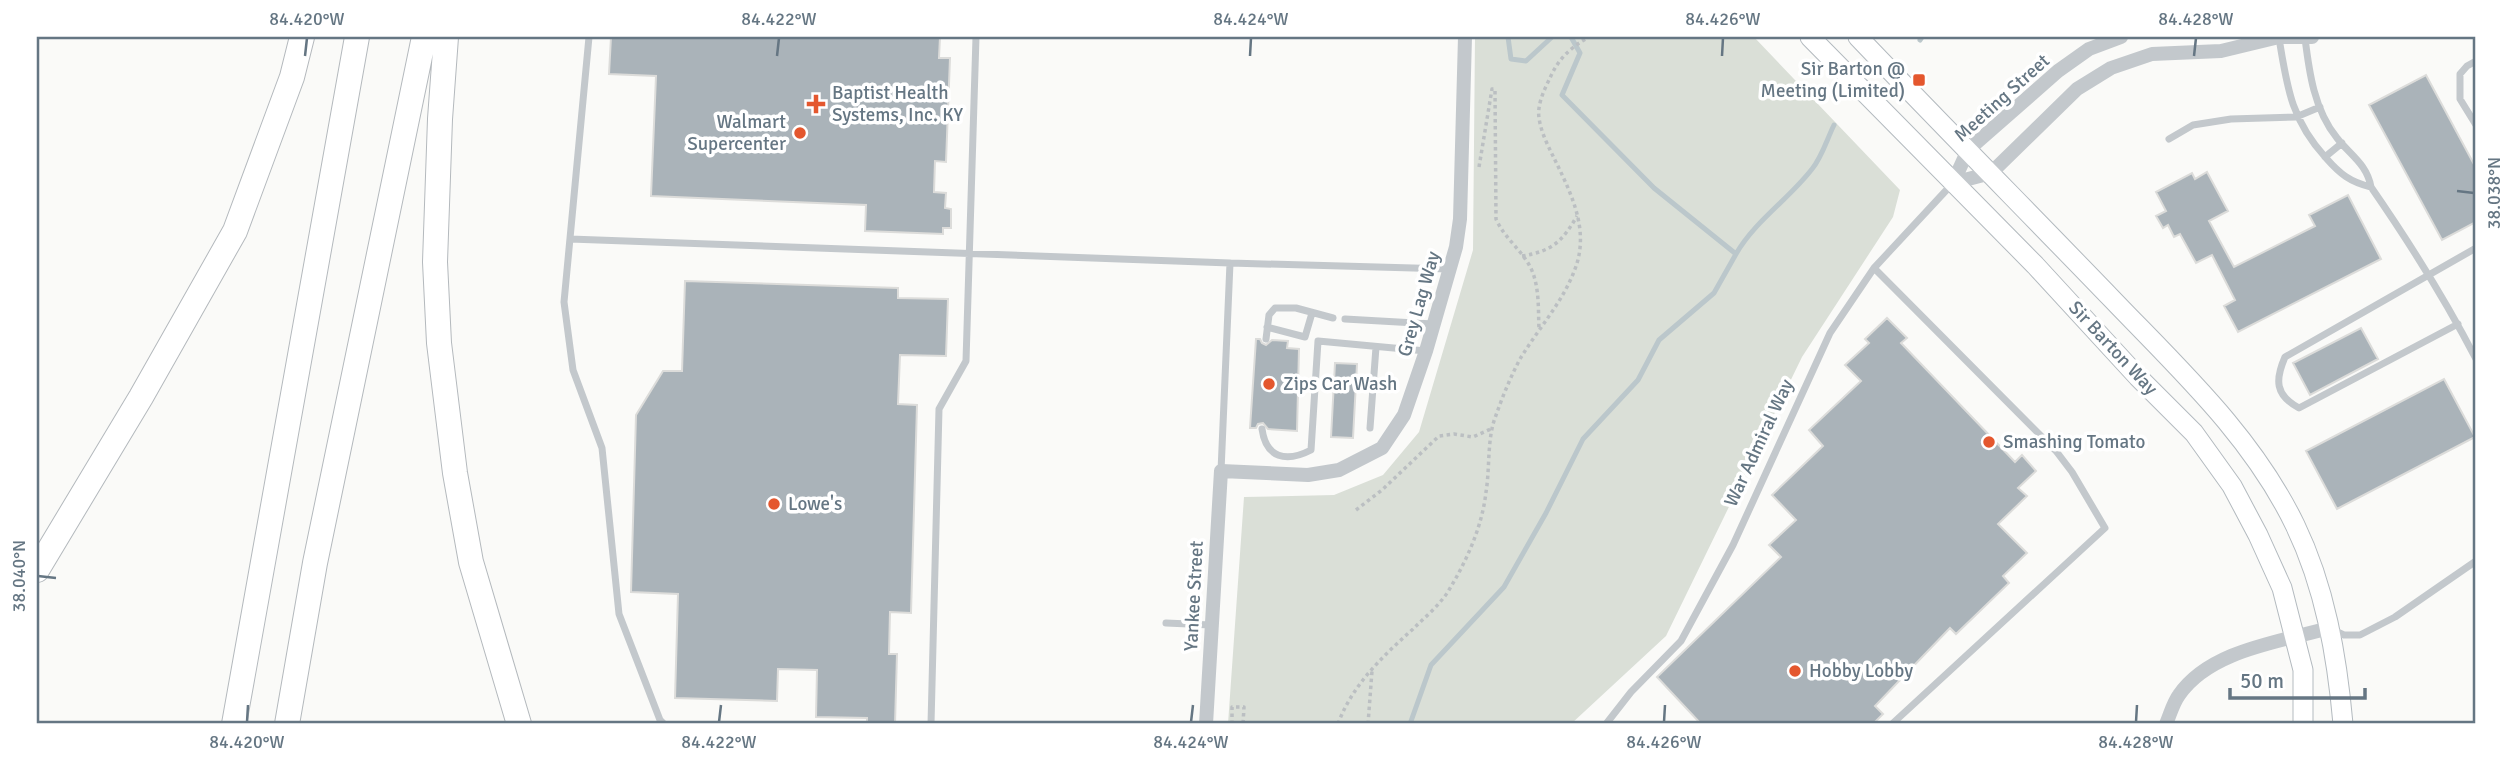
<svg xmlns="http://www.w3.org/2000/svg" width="2513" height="761" font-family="Signika,sans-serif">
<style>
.green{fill:#dadfd7}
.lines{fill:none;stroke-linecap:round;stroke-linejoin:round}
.stream{stroke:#bbc7cb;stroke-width:5}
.building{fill:#aab3b9;stroke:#dcdcda;stroke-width:2}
.secondary-casing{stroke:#b3babf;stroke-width:21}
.highway-casing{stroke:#b4b9bd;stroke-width:26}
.path{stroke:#bbbfc2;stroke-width:3.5;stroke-dasharray:3.5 3.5;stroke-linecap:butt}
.lane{stroke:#c3c8cc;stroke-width:7}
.street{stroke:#c3c8cc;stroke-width:14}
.secondary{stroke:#fff;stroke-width:19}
.highway{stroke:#fff;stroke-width:24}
.ticks{fill:none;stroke:#657683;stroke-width:2.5}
.poi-dot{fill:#e4572e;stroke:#fff;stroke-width:2.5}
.labels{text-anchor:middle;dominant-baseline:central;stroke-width:7;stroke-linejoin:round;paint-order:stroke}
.poi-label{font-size:19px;fill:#657683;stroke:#fff;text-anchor:start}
.street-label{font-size:19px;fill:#657683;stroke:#fff}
.neatline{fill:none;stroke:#657683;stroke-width:2.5}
.ticks-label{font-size:18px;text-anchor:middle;fill:#657683}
</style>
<rect width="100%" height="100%" fill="#fafaf8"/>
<path class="green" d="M 1475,37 L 1754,37 L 1900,190 L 1893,217 L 1802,357 L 1666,636 L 1571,724 L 1228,724 L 1244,497 L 1334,495 L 1383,475 L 1419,432 L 1473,250 Z"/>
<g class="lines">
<path class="stream" d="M 1508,37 L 1511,59 L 1526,61 L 1552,37
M 1920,40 L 1922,37
M 1736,254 C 1755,221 1789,199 1812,169 C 1822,157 1827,139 1834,125
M 1410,724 L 1431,665 L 1504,587 L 1546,513 L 1583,439 L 1638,380 L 1659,340 L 1714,293 L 1736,254 L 1654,188 L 1562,95 L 1580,53 L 1571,37"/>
</g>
<path class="building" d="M 611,37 L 940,37 L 939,58 L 950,58 L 946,162 L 935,161 L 934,192 L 946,193 L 945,208 L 951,209 L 951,228 L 943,228 L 943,234 L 865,231 L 866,205 L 651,196 L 656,76 L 609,74 Z
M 2426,75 L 2476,168 L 2476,222 L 2442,240 L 2369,105 Z
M 2207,172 L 2228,211 L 2209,221 L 2234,267 L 2315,226 L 2309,215 L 2348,195 L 2381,259 L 2238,332 L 2224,306 L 2235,300 L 2212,255 L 2196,263 L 2180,234 L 2174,237 L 2168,225 L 2163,228 L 2156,216 L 2166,211 L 2156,192 L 2192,173 L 2195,179 Z
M 685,281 L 898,288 L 898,298 L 948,299 L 946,356 L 900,355 L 898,404 L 917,405 L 911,613 L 890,612 L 889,654 L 897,654 L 895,724 L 867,723 L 867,718 L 816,717 L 817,670 L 778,669 L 777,701 L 675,698 L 678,594 L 631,592 L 636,415 L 663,371 L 682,371 Z
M 1887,318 L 1907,338 L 1901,343 L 2015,462 L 2022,455 L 2036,471 L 2018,488 L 2027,496 L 1998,524 L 2027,553 L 2003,576 L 2009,583 L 1956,634 L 1950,628 L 1875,706 L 1883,714 L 1873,724 L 1701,724 L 1657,677 L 1781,557 L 1769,545 L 1796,520 L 1772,495 L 1823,446 L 1809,430 L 1861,381 L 1845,365 L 1869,343 L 1865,339 Z
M 2361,328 L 2378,359 L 2310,395 L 2293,363 Z
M 1256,339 L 1260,339 L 1262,343 L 1266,345 L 1272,340 L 1288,341 L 1287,348 L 1299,349 L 1297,431 L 1268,429 L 1263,423 L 1258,424 L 1256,428 L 1250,428 Z
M 1335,363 L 1357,364 L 1353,438 L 1331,437 Z
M 2444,379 L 2475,437 L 2337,509 L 2306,451 Z"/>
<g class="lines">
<g class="secondary-casing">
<path id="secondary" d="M 1810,37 L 2035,265 L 2138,377 L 2194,433 L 2232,486 L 2258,535 L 2282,588 L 2303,670 L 2303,724
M 1858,37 C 1942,125 2028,212 2112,299 C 2179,369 2252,436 2295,525 C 2325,587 2337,656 2343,724"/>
</g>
<g class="highway-casing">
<path id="highway" d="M 446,37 L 440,119 L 435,262 L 439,343 L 455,473 L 471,562 L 519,724
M 37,570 L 141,397 L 235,231 L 292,77 L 302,37
M 234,724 L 357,37
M 287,724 L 315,563 L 424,37"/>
</g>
<path class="path" d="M 1479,167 L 1492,89 L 1495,89 L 1496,219 C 1504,237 1518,247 1528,263 C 1540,282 1538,308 1539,329
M 1522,256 C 1552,251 1562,242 1577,216
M 1356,510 L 1382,490 L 1439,436 L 1454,434 L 1473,437 L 1493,428
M 1232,724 L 1232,707 L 1244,707 L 1243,724
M 1338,724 C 1352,685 1383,656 1413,629 C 1425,617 1440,605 1449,590 C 1467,560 1482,527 1486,492 C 1490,468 1487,440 1495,418 C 1502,398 1510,378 1520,359 C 1538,329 1563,302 1575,269 C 1590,230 1571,193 1554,158 C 1548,146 1541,132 1539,118 C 1537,105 1544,90 1550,78 C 1558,59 1571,47 1589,37
M 1368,724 L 1372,671"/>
<path class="lane" d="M 589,37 L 564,302 L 573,370 L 602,448 L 619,614 L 660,720 L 664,724
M 2279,38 C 2287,87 2291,120 2326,158 C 2340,174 2350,182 2371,187 C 2367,164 2350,155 2337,138 C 2314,110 2309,71 2305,38
M 2476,61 L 2467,66 L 2460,74 L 2460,99 L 2476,125
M 2169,139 L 2193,125 L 2231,119 L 2296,117 L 2320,107
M 2325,157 L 2342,143
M 2371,187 C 2409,242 2445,299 2476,359
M 570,239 L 1230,263
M 1874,268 L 2056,451 L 2072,472 L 2105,528 L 1892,724
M 1345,319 L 1433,324
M 2458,324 L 2299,408 C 2275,395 2275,380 2285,357 L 2476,248
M 1267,327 L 1305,337 L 1312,313
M 1266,339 L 1269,315 L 1275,308 L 1296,308 L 1333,318
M 1370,428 L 1376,347
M 1262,429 C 1266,458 1286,463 1311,450 L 1318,341 L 1426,351
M 1221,471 L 1230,263 L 1449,269
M 1166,623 L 1211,625
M 2333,630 L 2344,635 L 2360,635 L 2395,617 L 2476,561
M 931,724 L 939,409 L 966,361 L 976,37
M 1606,724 L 1631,692 L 1681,641 L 1733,545 L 1830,333 L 1874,268 L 1953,183"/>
<path class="street" d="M 2279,37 L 2312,37
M 1953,183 L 1991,173 L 2077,89 L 2111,68 L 2152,54 L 2221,51 L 2279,37
M 1953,183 L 1968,150 L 2058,71 L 2089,49 L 2121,37
M 1206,724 L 1221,471 L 1308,475 L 1339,470 L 1382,448 L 1404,415 L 1426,351 L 1456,247 L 1460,219 L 1465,37
M 2166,724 C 2170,715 2173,703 2179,695 C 2210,650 2280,642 2329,628"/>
<use href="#secondary" class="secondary"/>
<use href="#highway" class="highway"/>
</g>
<path class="ticks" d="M 305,56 L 307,38M 777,56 L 779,38M 1250,56 L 1251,38M 1722,56 L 1723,38M 2194,56 L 2196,38M 2457,191 L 2474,193M 38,576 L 56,578M 247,722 L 248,705M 719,722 L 721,705M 1191,722 L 1193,705M 1664,722 L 1665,705M 2136,722 L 2137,705"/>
<g class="poi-dot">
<rect x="1912" y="73" width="14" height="14" rx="3.5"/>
<path d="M812.5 93.5h7v7h7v7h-7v7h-7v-7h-7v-7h7z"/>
<circle cx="800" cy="133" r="7"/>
<circle cx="1269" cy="384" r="7"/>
<circle cx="1989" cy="442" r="7"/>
<circle cx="774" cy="504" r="7"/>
<circle cx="1795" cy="671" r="7"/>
</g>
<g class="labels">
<g class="poi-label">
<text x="1905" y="69" text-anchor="end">Sir Barton @<tspan x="1905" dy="22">Meeting (Limited)</tspan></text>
<text x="832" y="93">Baptist Health<tspan x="832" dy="22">Systems, Inc. KY</tspan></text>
<text x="786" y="122" text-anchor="end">Walmart<tspan x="786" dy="22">Supercenter</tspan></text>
<text x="1283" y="384">Zips Car Wash</text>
<text x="2003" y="442">Smashing Tomato</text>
<text x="788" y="504">Lowe's</text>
<text x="1809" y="671">Hobby Lobby</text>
</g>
<g class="street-label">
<text transform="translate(2002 98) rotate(-42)">Meeting Street</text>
<text transform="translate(1419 304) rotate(-74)">Grey Lag Way</text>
<text transform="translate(2113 348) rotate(47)">Sir Barton Way</text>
<text transform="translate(1759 443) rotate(-65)">War Admiral Way</text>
<text transform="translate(1194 596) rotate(-87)">Yankee Street</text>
</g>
</g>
<rect width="2513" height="761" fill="none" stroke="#ffffff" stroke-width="77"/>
<path d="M2230 688v10h135v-10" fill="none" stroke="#657683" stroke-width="3.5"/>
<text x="2240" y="688" font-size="21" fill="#657683" stroke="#ffffff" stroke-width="5" paint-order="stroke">50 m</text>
<rect x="38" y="38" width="2436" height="684" class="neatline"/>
<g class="ticks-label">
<text x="307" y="25">84.420°W</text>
<text x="779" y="25">84.422°W</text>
<text x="1251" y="25">84.424°W</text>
<text x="1723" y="25">84.426°W</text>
<text x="2196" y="25">84.428°W</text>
<text transform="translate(2494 193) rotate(-90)" y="6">38.038°N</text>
<text transform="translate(19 576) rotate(-90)" y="6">38.040°N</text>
<text x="247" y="748">84.420°W</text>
<text x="719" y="748">84.422°W</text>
<text x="1191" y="748">84.424°W</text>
<text x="1664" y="748">84.426°W</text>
<text x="2136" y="748">84.428°W</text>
</g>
</svg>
